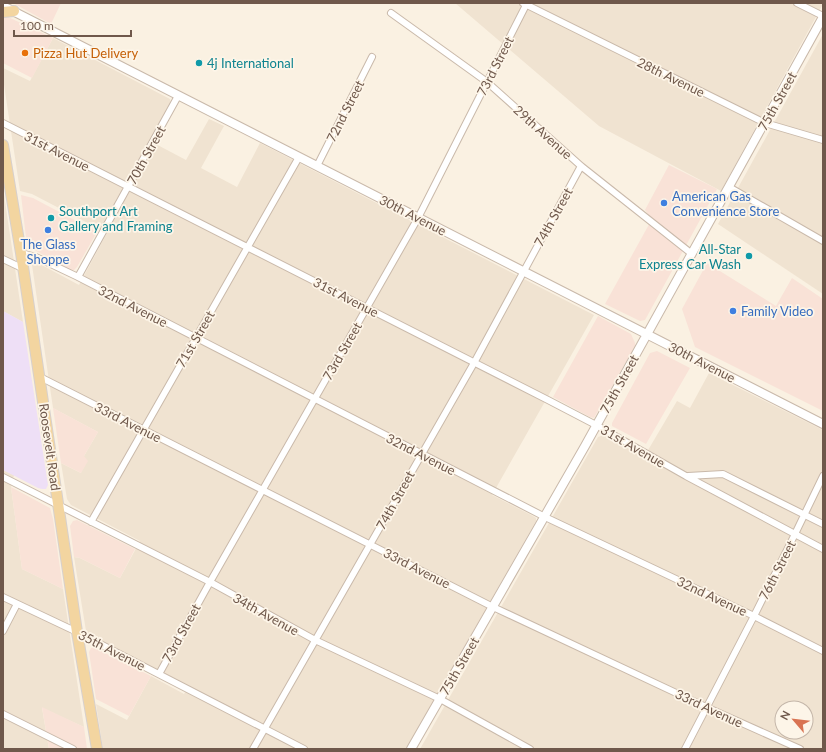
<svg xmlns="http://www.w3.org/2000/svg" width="826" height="752" font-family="Lato,sans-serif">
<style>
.residential{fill:#f0e3d1;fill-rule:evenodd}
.commercial{fill:#f9e2d7}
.education{fill:#eedff6}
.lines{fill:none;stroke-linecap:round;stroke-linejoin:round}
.minor-casing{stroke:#c9b9aa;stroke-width:8}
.tertiary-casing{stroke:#c9b9aa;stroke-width:10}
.primary-casing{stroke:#d7d0cd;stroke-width:12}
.minor{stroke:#fff;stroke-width:6}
.tertiary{stroke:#fff;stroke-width:8}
.primary{stroke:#f3d5a0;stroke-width:10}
.food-dot{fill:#e8710a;stroke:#fdf5e8;stroke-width:1.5}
.culture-dot{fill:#0f9aa8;stroke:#fdf5e8;stroke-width:1.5}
.shop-dot{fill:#3f7fe0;stroke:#fdf5e8;stroke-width:1.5}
.labels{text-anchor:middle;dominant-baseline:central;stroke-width:3.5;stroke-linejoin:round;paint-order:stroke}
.food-label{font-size:13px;fill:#c56008;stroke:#fdf5e8;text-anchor:start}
.culture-label{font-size:13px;fill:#0d838f;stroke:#fdf5e8;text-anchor:start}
.street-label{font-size:13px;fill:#6f584b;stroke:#fdf5e8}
.shop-label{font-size:13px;fill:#366cbe;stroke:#fdf5e8;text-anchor:start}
</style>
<rect width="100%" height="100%" fill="#faf1e2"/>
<path class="residential" d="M 455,3 L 823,3 L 823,4 L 721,191 L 599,126 Z
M 823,34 L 823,294 L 718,224 Z
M 53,38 L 170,99 L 171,104 L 150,141 L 186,160 L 209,119 L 224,126 L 201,168 L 237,187 L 260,143 L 594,315 L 492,495 L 533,516 L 536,518 L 536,521 L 406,749 L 103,749 L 96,704 L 127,720 L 151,676 L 184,694 L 189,686 L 88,634 L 86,631 L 74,557 L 80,558 L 120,578 L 140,541 L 71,505 L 67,499 L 61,463 L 81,473 L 84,456 L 98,432 L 53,408 L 32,265 L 33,263 L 38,263 L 79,285 L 107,233 L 32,194 L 20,191 L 3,78 L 3,68 L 30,81 Z
M 3,188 L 23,322 L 3,311 Z
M 709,373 L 823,430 L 823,749 L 420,749 L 598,437 L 604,435 L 644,457 L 677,401 L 690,408 ZM 782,708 L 806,708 L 806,732 L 782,732 Z
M 3,470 L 14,475 L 11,487 L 22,569 L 63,589 L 84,727 L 42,708 L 49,749 L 3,749 Z"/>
<path class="commercial" d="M 13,3 L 61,3 L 51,24 Z
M 6,16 L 53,38 L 32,78 L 3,63 L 3,17 Z
M 669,165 L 717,189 L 645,320 L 640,321 L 605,304 L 652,219 L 645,210 Z
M 21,195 L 33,198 L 97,232 L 77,267 L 74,270 L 71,270 L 27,246 Z
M 707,263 L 776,306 L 792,278 L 823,299 L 823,411 L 695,347 L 682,309 Z
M 598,316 L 631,334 L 635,343 L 635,346 L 594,418 L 590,417 L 553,397 Z
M 657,351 L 690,368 L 646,444 L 612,426 L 612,423 L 650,353 Z
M 53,408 L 98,432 L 84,456 L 88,461 L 81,473 L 61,463 Z
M 11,487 L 50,508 L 53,519 L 63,589 L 22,569 Z
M 77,520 L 135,549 L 120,578 L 80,558 L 74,557 L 70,526 L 73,521 Z
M 93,647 L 151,676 L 129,716 L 96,699 L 89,652 L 91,648 Z
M 42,707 L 84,727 L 87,749 L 49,749 Z"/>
<path class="education" d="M 3,311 L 23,322 L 48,485 L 46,489 L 42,489 L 38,488 L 3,470 Z"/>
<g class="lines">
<g class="minor-casing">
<path id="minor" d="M 523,3 L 765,123 L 823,140
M 797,3 L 823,16
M 391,13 L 487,82 L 581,166 L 692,254
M 3,123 L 548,400 L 596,425 L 686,476 L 823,549
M 317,166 L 372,57
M 729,187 L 823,241
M 21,253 L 36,257 L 78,277 L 545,517 L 754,616 L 823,651
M 3,259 L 24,269
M 78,277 L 178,96
M 40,377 L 493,607 L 706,707 L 800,749
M 688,476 L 723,474 L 823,524
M 3,477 L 210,582 L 315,640 L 440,699 L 530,749
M 91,522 L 299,157
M 3,597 L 77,632 L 304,749
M 3,631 L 17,604
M 159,674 L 210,582 L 418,218 L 527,3
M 3,714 L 73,749
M 253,749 L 474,363 L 581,166
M 685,749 L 754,616 L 795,534 L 823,476"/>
</g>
<g class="tertiary-casing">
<path id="tertiary" d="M 3,6 L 823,424
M 411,749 L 585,446 L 823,17"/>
</g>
<g class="primary-casing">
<path id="primary" d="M 3,12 L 14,11
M 3,145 L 21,253 L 77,632 L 97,749"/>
</g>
<use href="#minor" class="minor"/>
<use href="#tertiary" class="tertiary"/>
<use href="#primary" class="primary"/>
</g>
<circle class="food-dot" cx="25" cy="53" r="4"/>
<g class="culture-dot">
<circle cx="199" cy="63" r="4"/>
<circle cx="51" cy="218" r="4"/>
<circle cx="749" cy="256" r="4"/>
</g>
<g class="shop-dot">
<circle cx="664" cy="203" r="4"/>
<circle cx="48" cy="230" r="4"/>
<circle cx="733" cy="311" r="4"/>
</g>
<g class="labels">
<g class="food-label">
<text x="33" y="53">Pizza Hut Delivery</text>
</g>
<g class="culture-label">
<text x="207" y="63">4j International</text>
<text x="59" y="211">Southport Art<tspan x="59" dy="15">Gallery and Framing</tspan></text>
<text x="741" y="249" text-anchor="end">All-Star<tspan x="741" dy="15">Express Car Wash</tspan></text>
</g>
<g class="street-label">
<text transform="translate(495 66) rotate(-63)">73rd Street</text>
<text transform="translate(671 77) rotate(26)">28th Avenue</text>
<text transform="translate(777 101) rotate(-61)">75th Street</text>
<text transform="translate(345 111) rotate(-63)">72nd Street</text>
<text transform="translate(543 132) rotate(42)">29th Avenue</text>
<text transform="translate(57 151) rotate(27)">31st Avenue</text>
<text transform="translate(146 155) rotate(-61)">70th Street</text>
<text transform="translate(413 215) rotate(27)">30th Avenue</text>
<text transform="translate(553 217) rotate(-61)">74th Street</text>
<text transform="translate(346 297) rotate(27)">31st Avenue</text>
<text transform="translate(133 306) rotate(27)">32nd Avenue</text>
<text transform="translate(195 339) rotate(-60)">71st Street</text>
<text transform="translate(342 351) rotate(-60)">73rd Street</text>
<text transform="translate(702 362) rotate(27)">30th Avenue</text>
<text transform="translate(619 384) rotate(-61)">75th Street</text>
<text transform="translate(128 422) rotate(27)">33rd Avenue</text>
<text transform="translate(633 446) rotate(30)">31st Avenue</text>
<text transform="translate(50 447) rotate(82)">Roosevelt Road</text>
<text transform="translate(421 454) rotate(27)">32nd Avenue</text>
<text transform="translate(395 500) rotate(-61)">74th Street</text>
<text transform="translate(417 568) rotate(27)">33rd Avenue</text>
<text transform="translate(777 570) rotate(-63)">76th Street</text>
<text transform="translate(712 596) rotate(25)">32nd Avenue</text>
<text transform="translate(266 614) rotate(29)">34th Avenue</text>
<text transform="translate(181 633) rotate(-61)">73rd Street</text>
<text transform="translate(112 650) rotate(27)">35th Avenue</text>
<text transform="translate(459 666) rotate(-60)">75th Street</text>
<text transform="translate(709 708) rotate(25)">33rd Avenue</text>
</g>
<g class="shop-label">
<text x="672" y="196">American Gas<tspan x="672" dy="15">Convenience Store</tspan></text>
<text x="48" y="244" text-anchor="middle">The Glass<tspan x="48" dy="15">Shoppe</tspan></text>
<text x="741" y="311">Family Video</text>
</g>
</g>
<rect width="826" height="752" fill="none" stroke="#6f584b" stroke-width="8"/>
<g transform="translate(794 720) rotate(298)"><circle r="19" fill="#fdf5e8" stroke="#c4b6a9"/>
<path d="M0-3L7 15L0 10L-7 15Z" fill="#d97352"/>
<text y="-6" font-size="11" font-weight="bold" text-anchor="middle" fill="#6f584b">N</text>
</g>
<path d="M14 30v6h117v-6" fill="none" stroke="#6f584b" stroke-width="2"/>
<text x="20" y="30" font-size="12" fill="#6f584b" stroke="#fdf5e8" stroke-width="3" paint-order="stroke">100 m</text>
</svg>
